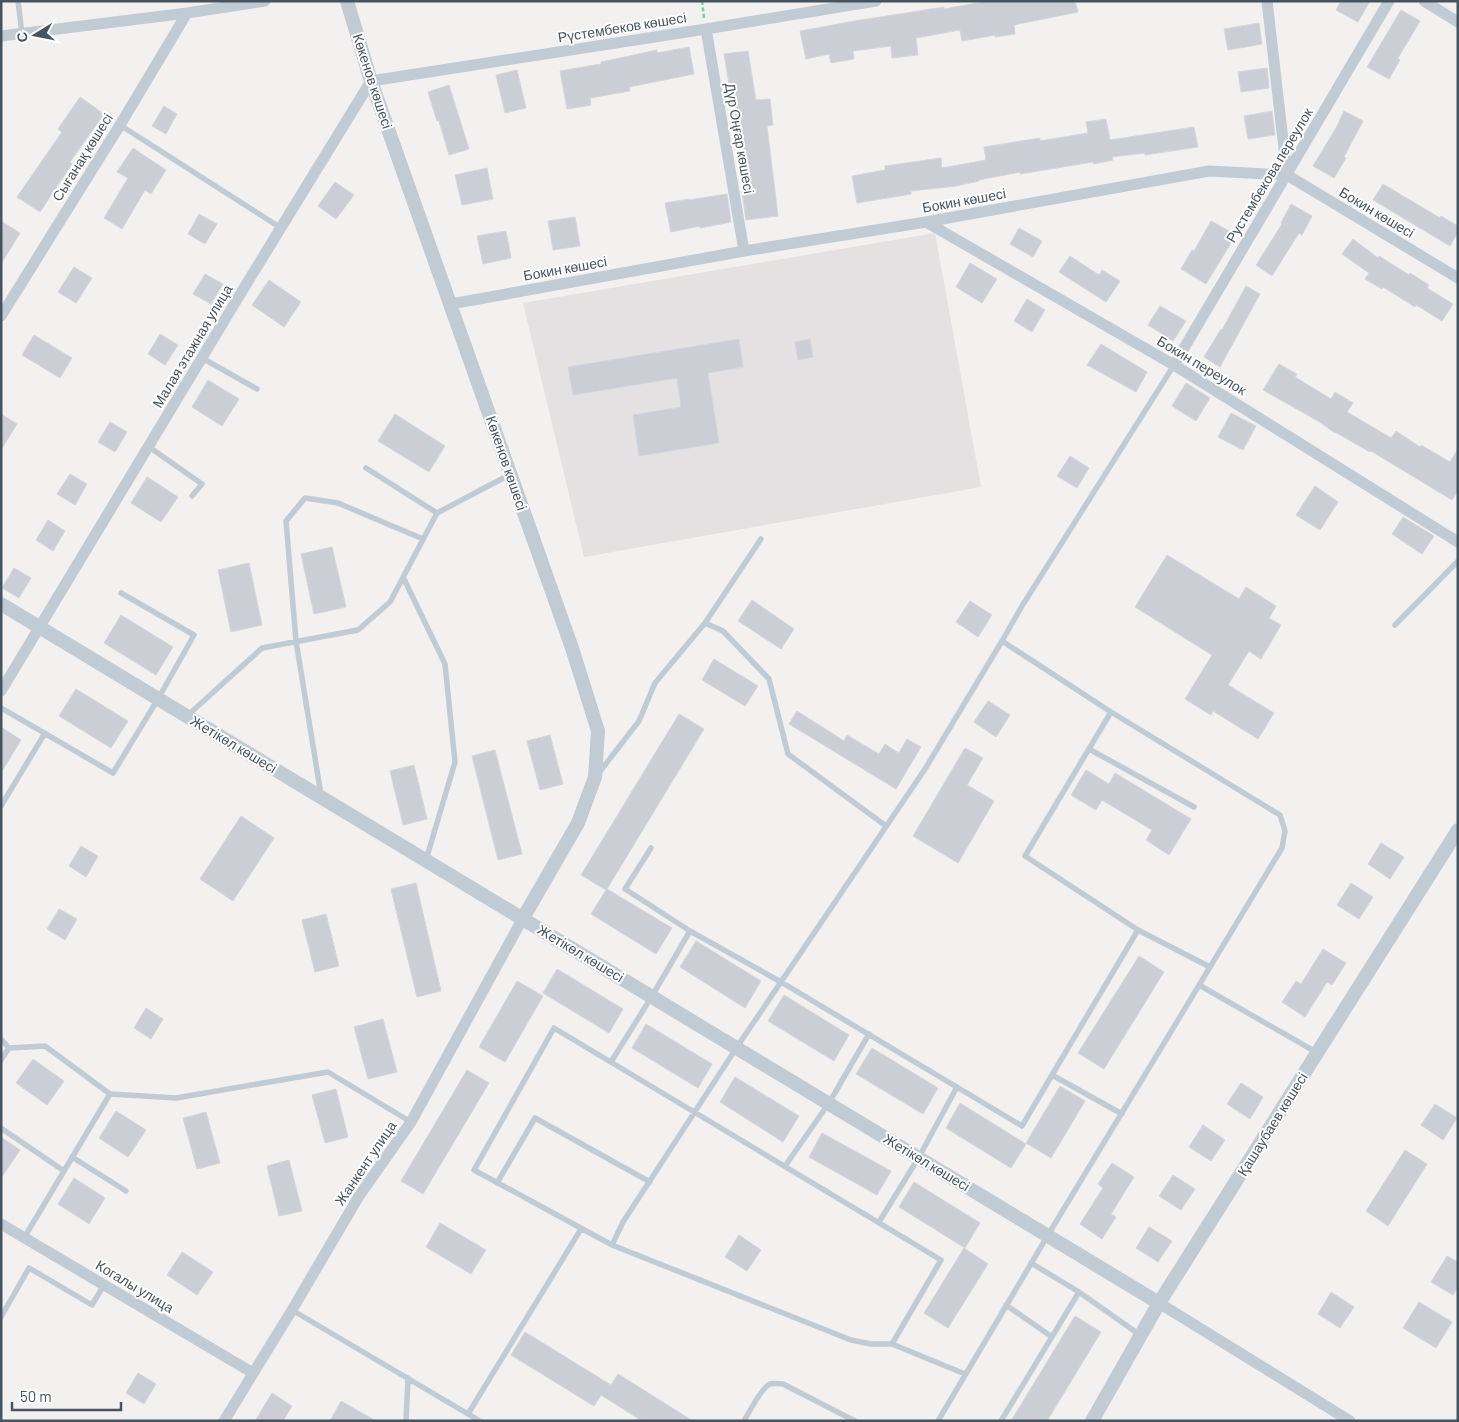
<svg xmlns="http://www.w3.org/2000/svg" width="1459" height="1422" font-family="Barlow,sans-serif">
<style>
.education{fill:#e4e1e2}
.building{fill:#cbcfd5;stroke:#d3d6dc}
.lines{fill:none;stroke-linecap:round;stroke-linejoin:round}
.path{stroke:#71d3a2;stroke-width:2.5;stroke-dasharray:4 2.5;stroke-linecap:butt}
.service{stroke:#c0cbd3;stroke-width:5.5}
.minor{stroke:#c0cbd3;stroke-width:11}
.tertiary{stroke:#c0cbd3;stroke-width:14}
.labels{text-anchor:middle;dominant-baseline:central;stroke-width:4;stroke-linejoin:round;paint-order:stroke}
.street-label{font-size:14px;fill:#46545f;stroke:#fff}
</style>
<rect width="100%" height="100%" fill="#f3f0f0"/>
<path class="education" d="M 935,233 L 981,487 L 584,557 L 523,303 Z"/>
<path class="building" d="M 988,1 L 1075,1 L 1078,12 L 1014,25 L 1015,34 L 995,37 L 995,35 L 962,41 L 960,30 L 916,38 L 918,55 L 892,58 L 891,46 L 853,51 L 854,59 L 831,63 L 829,54 L 806,59 L 800,31 L 855,21 L 944,7 L 944,9 Z
M 1341,1 L 1370,1 L 1358,22 L 1336,10 Z
M 1401,10 L 1420,21 L 1398,58 L 1400,60 L 1389,79 L 1367,67 Z
M 1259,23 L 1262,44 L 1228,50 L 1224,29 Z
M 689,47 L 694,74 L 629,87 L 630,91 L 590,98 L 591,105 L 567,109 L 560,71 L 601,64 L 601,62 L 657,50 L 657,53 Z
M 748,51 L 756,100 L 770,99 L 773,125 L 767,126 L 778,216 L 746,220 L 742,192 L 746,191 L 732,88 L 730,89 L 724,54 Z
M 1267,68 L 1269,88 L 1241,92 L 1238,72 Z
M 517,70 L 526,108 L 505,113 L 496,75 Z
M 449,85 L 469,149 L 449,155 L 439,121 L 437,121 L 428,92 Z
M 80,97 L 104,114 L 70,162 L 72,164 L 40,212 L 17,197 L 62,132 L 58,129 Z
M 164,106 L 177,114 L 166,134 L 152,126 Z
M 1272,111 L 1275,135 L 1248,139 L 1244,116 Z
M 1344,111 L 1363,121 L 1344,157 L 1346,158 L 1334,178 L 1313,166 L 1336,128 Z
M 1106,119 L 1110,140 L 1194,127 L 1198,147 L 1145,155 L 1145,153 L 1112,157 L 1113,160 L 1094,164 L 1093,162 L 1020,174 L 1020,172 L 979,180 L 979,181 L 956,186 L 911,191 L 911,194 L 857,203 L 852,176 L 885,170 L 885,166 L 941,158 L 942,168 L 986,160 L 984,147 L 1040,138 L 1040,141 L 1088,133 L 1086,122 Z
M 133,148 L 166,170 L 151,194 L 145,190 L 122,229 L 104,218 L 128,178 L 117,172 Z
M 487,168 L 493,199 L 462,205 L 455,175 Z
M 335,182 L 354,195 L 336,219 L 318,206 Z
M 1383,184 L 1440,218 L 1441,216 L 1458,226 L 1458,232 L 1450,246 L 1373,200 Z
M 727,194 L 731,222 L 700,228 L 700,226 L 671,232 L 665,203 L 689,199 L 689,200 Z
M 1291,204 L 1312,216 L 1302,235 L 1299,233 L 1272,276 L 1256,265 L 1282,224 L 1281,223 Z
M 199,214 L 217,224 L 205,244 L 188,234 Z
M 575,217 L 580,246 L 553,250 L 548,221 Z
M 1,221 L 20,233 L 1,264 Z
M 1211,221 L 1236,235 L 1206,284 L 1181,269 L 1192,250 L 1194,251 Z
M 1019,228 L 1042,241 L 1033,257 L 1010,244 Z
M 506,231 L 511,258 L 483,264 L 477,236 Z
M 1353,239 L 1378,258 L 1379,256 L 1409,275 L 1410,273 L 1429,285 L 1427,288 L 1453,304 L 1442,321 L 1416,305 L 1415,307 L 1383,287 L 1382,289 L 1365,279 L 1369,273 L 1342,254 Z
M 1070,256 L 1099,275 L 1102,270 L 1120,281 L 1106,302 L 1059,272 Z
M 970,263 L 997,279 L 982,303 L 956,287 Z
M 74,267 L 92,278 L 76,303 L 58,292 Z
M 205,274 L 223,284 L 211,304 L 193,294 Z
M 269,280 L 301,302 L 284,327 L 252,305 Z
M 1246,286 L 1260,294 L 1220,367 L 1204,357 L 1221,329 L 1222,330 Z
M 1027,299 L 1045,310 L 1032,332 L 1014,321 Z
M 1160,306 L 1186,321 L 1173,341 L 1148,325 Z
M 160,334 L 178,345 L 165,365 L 148,354 Z
M 34,335 L 72,358 L 60,378 L 22,355 Z
M 739,339 L 743,367 L 708,373 L 719,443 L 639,456 L 633,415 L 681,407 L 677,378 L 573,395 L 568,367 Z
M 810,339 L 813,357 L 798,360 L 795,342 Z
M 1101,344 L 1147,372 L 1136,392 L 1087,365 Z
M 1279,364 L 1297,374 L 1295,377 L 1331,399 L 1335,392 L 1353,403 L 1347,412 L 1391,438 L 1396,431 L 1420,447 L 1421,445 L 1450,462 L 1458,449 L 1458,491 L 1452,500 L 1371,451 L 1370,452 L 1335,432 L 1335,433 L 1318,421 L 1263,390 Z
M 208,380 L 239,399 L 222,426 L 192,407 Z
M 1186,383 L 1210,398 L 1196,421 L 1172,406 Z
M 1231,413 L 1256,426 L 1243,450 L 1218,437 Z
M 1,414 L 17,424 L 1,450 Z
M 395,414 L 445,446 L 429,472 L 378,441 Z
M 110,422 L 127,432 L 115,452 L 98,442 Z
M 1070,456 L 1089,468 L 1077,488 L 1057,476 Z
M 70,474 L 87,484 L 75,505 L 57,494 Z
M 147,477 L 178,497 L 161,522 L 131,503 Z
M 1315,486 L 1338,502 L 1320,530 L 1296,515 Z
M 1403,517 L 1434,536 L 1422,554 L 1392,534 Z
M 48,520 L 65,531 L 53,551 L 36,540 Z
M 332,547 L 346,607 L 314,614 L 301,554 Z
M 1167,555 L 1239,599 L 1246,587 L 1276,606 L 1269,618 L 1281,625 L 1261,659 L 1249,651 L 1228,685 L 1274,713 L 1258,739 L 1213,711 L 1211,715 L 1185,699 L 1212,655 L 1135,607 Z
M 249,563 L 262,625 L 231,632 L 218,570 Z
M 14,568 L 31,578 L 19,598 L 2,588 Z
M 752,600 L 794,629 L 781,649 L 738,621 Z
M 970,601 L 992,615 L 978,637 L 956,622 Z
M 121,615 L 173,647 L 156,675 L 104,643 Z
M 714,659 L 758,686 L 745,706 L 702,680 Z
M 76,689 L 128,721 L 111,748 L 59,716 Z
M 988,701 L 1010,715 L 996,737 L 974,722 Z
M 797,711 L 844,741 L 847,735 L 879,754 L 885,744 L 899,753 L 907,739 L 921,747 L 896,789 L 789,724 Z
M 679,714 L 704,729 L 607,889 L 672,928 L 656,954 L 591,914 L 606,890 L 581,875 Z
M 1,727 L 21,740 L 1,773 Z
M 550,735 L 563,784 L 540,790 L 527,741 Z
M 965,748 L 983,758 L 967,785 L 994,801 L 958,863 L 913,836 Z
M 495,750 L 522,854 L 498,860 L 472,756 Z
M 414,765 L 427,819 L 403,825 L 390,771 Z
M 1086,770 L 1109,784 L 1115,773 L 1191,819 L 1169,855 L 1146,840 L 1152,830 L 1102,800 L 1096,810 L 1071,795 Z
M 241,816 L 274,838 L 233,901 L 200,879 Z
M 1381,843 L 1404,857 L 1390,879 L 1368,864 Z
M 81,846 L 98,856 L 86,877 L 69,866 Z
M 416,883 L 441,991 L 417,997 L 391,889 Z
M 1351,883 L 1373,897 L 1359,919 L 1337,905 Z
M 59,909 L 77,919 L 65,940 L 47,929 Z
M 326,914 L 339,966 L 315,972 L 302,920 Z
M 696,941 L 761,981 L 745,1008 L 680,967 Z
M 1323,949 L 1346,963 L 1332,985 L 1327,982 L 1305,1017 L 1282,1002 L 1296,981 L 1301,984 Z
M 1139,956 L 1164,972 L 1104,1069 L 1078,1053 Z
M 557,969 L 623,1009 L 609,1033 L 543,993 Z
M 517,981 L 543,996 L 505,1062 L 479,1047 Z
M 784,995 L 849,1035 L 834,1061 L 768,1021 Z
M 146,1008 L 163,1019 L 151,1039 L 134,1028 Z
M 383,1019 L 397,1072 L 368,1079 L 354,1027 Z
M 646,1024 L 712,1064 L 698,1088 L 632,1048 Z
M 872,1048 L 938,1088 L 923,1114 L 856,1074 Z
M 33,1059 L 64,1081 L 47,1105 L 16,1083 Z
M 467,1070 L 489,1083 L 423,1194 L 401,1181 Z
M 735,1077 L 799,1116 L 783,1142 L 720,1102 Z
M 1241,1083 L 1263,1097 L 1250,1119 L 1227,1104 Z
M 1060,1086 L 1085,1101 L 1051,1158 L 1026,1143 Z
M 336,1089 L 348,1137 L 325,1143 L 312,1095 Z
M 960,1103 L 1026,1144 L 1011,1168 L 946,1128 Z
M 1435,1104 L 1457,1118 L 1443,1140 L 1421,1125 Z
M 116,1111 L 146,1130 L 128,1157 L 99,1138 Z
M 206,1112 L 220,1163 L 197,1169 L 183,1118 Z
M 1203,1125 L 1225,1140 L 1211,1161 L 1189,1147 Z
M 822,1133 L 891,1171 L 877,1195 L 809,1157 Z
M 1,1137 L 20,1150 L 1,1178 Z
M 1405,1150 L 1427,1164 L 1388,1226 L 1366,1211 Z
M 289,1160 L 302,1211 L 279,1216 L 267,1166 Z
M 1112,1163 L 1134,1177 L 1111,1214 L 1116,1217 L 1102,1239 L 1080,1224 L 1103,1188 L 1098,1184 Z
M 1173,1175 L 1195,1189 L 1181,1210 L 1159,1196 Z
M 74,1178 L 105,1198 L 89,1224 L 58,1204 Z
M 914,1182 L 980,1223 L 965,1248 L 899,1207 Z
M 440,1223 L 486,1250 L 471,1274 L 426,1247 Z
M 1149,1227 L 1172,1241 L 1158,1262 L 1136,1248 Z
M 739,1235 L 761,1250 L 747,1271 L 725,1257 Z
M 964,1248 L 988,1264 L 948,1328 L 924,1313 Z
M 182,1252 L 213,1272 L 197,1295 L 167,1275 Z
M 1447,1256 L 1458,1262 L 1458,1287 L 1453,1295 L 1431,1282 Z
M 1331,1292 L 1354,1307 L 1340,1328 L 1318,1314 Z
M 1419,1302 L 1452,1322 L 1436,1348 L 1403,1328 Z
M 1075,1316 L 1101,1332 L 1047,1421 L 1011,1421 Z
M 525,1332 L 611,1385 L 618,1374 L 693,1421 L 642,1421 L 601,1395 L 594,1406 L 511,1355 Z
M 138,1373 L 156,1384 L 144,1404 L 126,1393 Z
M 272,1393 L 292,1406 L 283,1421 L 255,1421 Z
M 341,1401 L 376,1421 L 330,1421 Z"/>
<g class="lines">
<path class="path" d="M 702,1 L 704,18"/>
<path class="service" d="M 18,1 L 22,34
M 120,125 L 281,228
M 202,358 L 257,389
M 149,447 L 202,484 L 192,496
M 366,468 L 437,513
M 403,577 L 445,664 L 455,762 L 426,860
M 705,623 L 723,631 L 769,679 L 788,754 L 886,826
M 1395,625 L 1458,561
M 1,708 L 113,773 L 158,699 L 194,635 L 121,593
M 1111,712 L 1025,856 L 1138,930 L 1210,967
M 187,716 L 262,648 L 358,630 L 390,602 L 437,513 L 511,474
M 1089,749 L 1194,807
M 598,774 L 639,721 L 655,683 L 705,623 L 761,539
M 321,795 L 296,641 L 286,521 L 305,498 L 338,503 L 423,539
M 1,806 L 45,733
M 651,848 L 625,889 L 690,931 L 781,982 L 1022,1126 L 1052,1075 L 1122,1114
M 1199,985 L 1316,1052
M 1,1039 L 9,1048 L 45,1046 L 110,1094 L 176,1098 L 328,1072 L 411,1122
M 1,1060 L 9,1048
M 611,1062 L 652,996 L 690,931
M 1052,1075 L 1138,930
M 1,1128 L 64,1171
M 72,1157 L 126,1191
M 785,1166 L 829,1103 L 869,1034
M 497,1183 L 535,1118 L 650,1182
M 879,1222 L 919,1157 L 957,1087
M 24,1238 L 110,1094
M 612,1245 L 623,1222 L 737,1047 L 925,769 L 1002,641 L 1022,606 L 1174,365
M 1079,1292 L 1140,1335
M 1006,1305 L 1052,1337
M 292,1310 L 480,1421
M 1,1317 L 29,1268 L 92,1305 L 104,1285
M 892,1344 L 941,1260 L 554,1028 L 474,1170 L 612,1245 L 851,1340 L 871,1344 L 892,1344 L 965,1374
M 468,1414 L 581,1229
M 406,1421 L 408,1378
M 744,1421 C 749,1412 762,1387 770,1384 C 774,1383 779,1384 783,1384 L 855,1421
M 938,1421 L 1048,1235 L 1282,848 L 1285,831 L 1280,815 L 1111,712 L 1002,641
M 1001,1421 L 1079,1292 L 1031,1263"/>
<path class="minor" d="M 1267,1 L 1287,175
M 1424,1 L 1458,22
M 706,29 L 744,251
M 1,36 L 187,13 L 265,1
M 926,222 L 1174,365 L 1458,542
M 451,304 L 744,251 L 926,222 L 1209,171 L 1287,175 L 1458,278
M 1,316 L 120,125 L 187,13
M 1174,365 L 1389,1
M 1,691 L 250,278 L 371,81 L 706,29 L 876,1
M 1,1224 L 253,1373
M 1159,1303 L 1350,1421
M 224,1421 L 292,1310 L 359,1196 L 411,1122 L 523,918"/>
<path class="tertiary" d="M 347,1 L 371,81 L 572,648 L 598,731 L 595,777 L 578,823 L 523,918
M 1,604 L 1159,1303
M 1092,1421 L 1159,1303 L 1458,830"/>
</g>
<g class="labels">
<g class="street-label">
<text transform="translate(622 27) rotate(-9)">Рүстембеков көшесі</text>
<text transform="translate(373 81) rotate(72)">Көкенов көшесі</text>
<text transform="translate(740 138) rotate(80)">Дүр Оңғар көшесі</text>
<text transform="translate(82 157) rotate(-58)">Сығанақ көшесі</text>
<text transform="translate(1269 175) rotate(-59)">Рустембекова переулок</text>
<text transform="translate(964 200) rotate(-10)">Бокин көшесі</text>
<text transform="translate(1377 212) rotate(31)">Бокин көшесі</text>
<text transform="translate(565 268) rotate(-10)">Бокин көшесі</text>
<text transform="translate(192 346) rotate(-59)">Малая этажная улица</text>
<text transform="translate(1202 365) rotate(31)">Бокин переулок</text>
<text transform="translate(507 463) rotate(71)">Көкенов көшесі</text>
<text transform="translate(234 744) rotate(31)">Жетікөл көшесі</text>
<text transform="translate(581 953) rotate(31)">Жетікөл көшесі</text>
<text transform="translate(1272 1124) rotate(-58)">Қашаубаев көшесі</text>
<text transform="translate(927 1162) rotate(31)">Жетікөл көшесі</text>
<text transform="translate(365 1163) rotate(-56)">Жанкент улица</text>
<text transform="translate(135 1286) rotate(31)">Когалы улица</text>
</g>
</g>
<rect width="1459" height="1422" fill="none" stroke="#46545f" stroke-width="5"/>
<g transform="translate(35 35) rotate(260)" stroke="#ffffff" stroke-width="4" paint-order="stroke">
<path d="M0-4L9 19L0 12L-9 19Z" fill="#46545f"/>
<text y="-8" font-size="14" font-weight="bold" text-anchor="middle" fill="#46545f">С</text>
</g>
<path d="M12 1402v8h109v-8" fill="none" stroke="#46545f" stroke-width="2.5"/>
<text x="20" y="1402" font-size="15" fill="#46545f" stroke="#ffffff" stroke-width="4" paint-order="stroke">50 m</text>
</svg>
